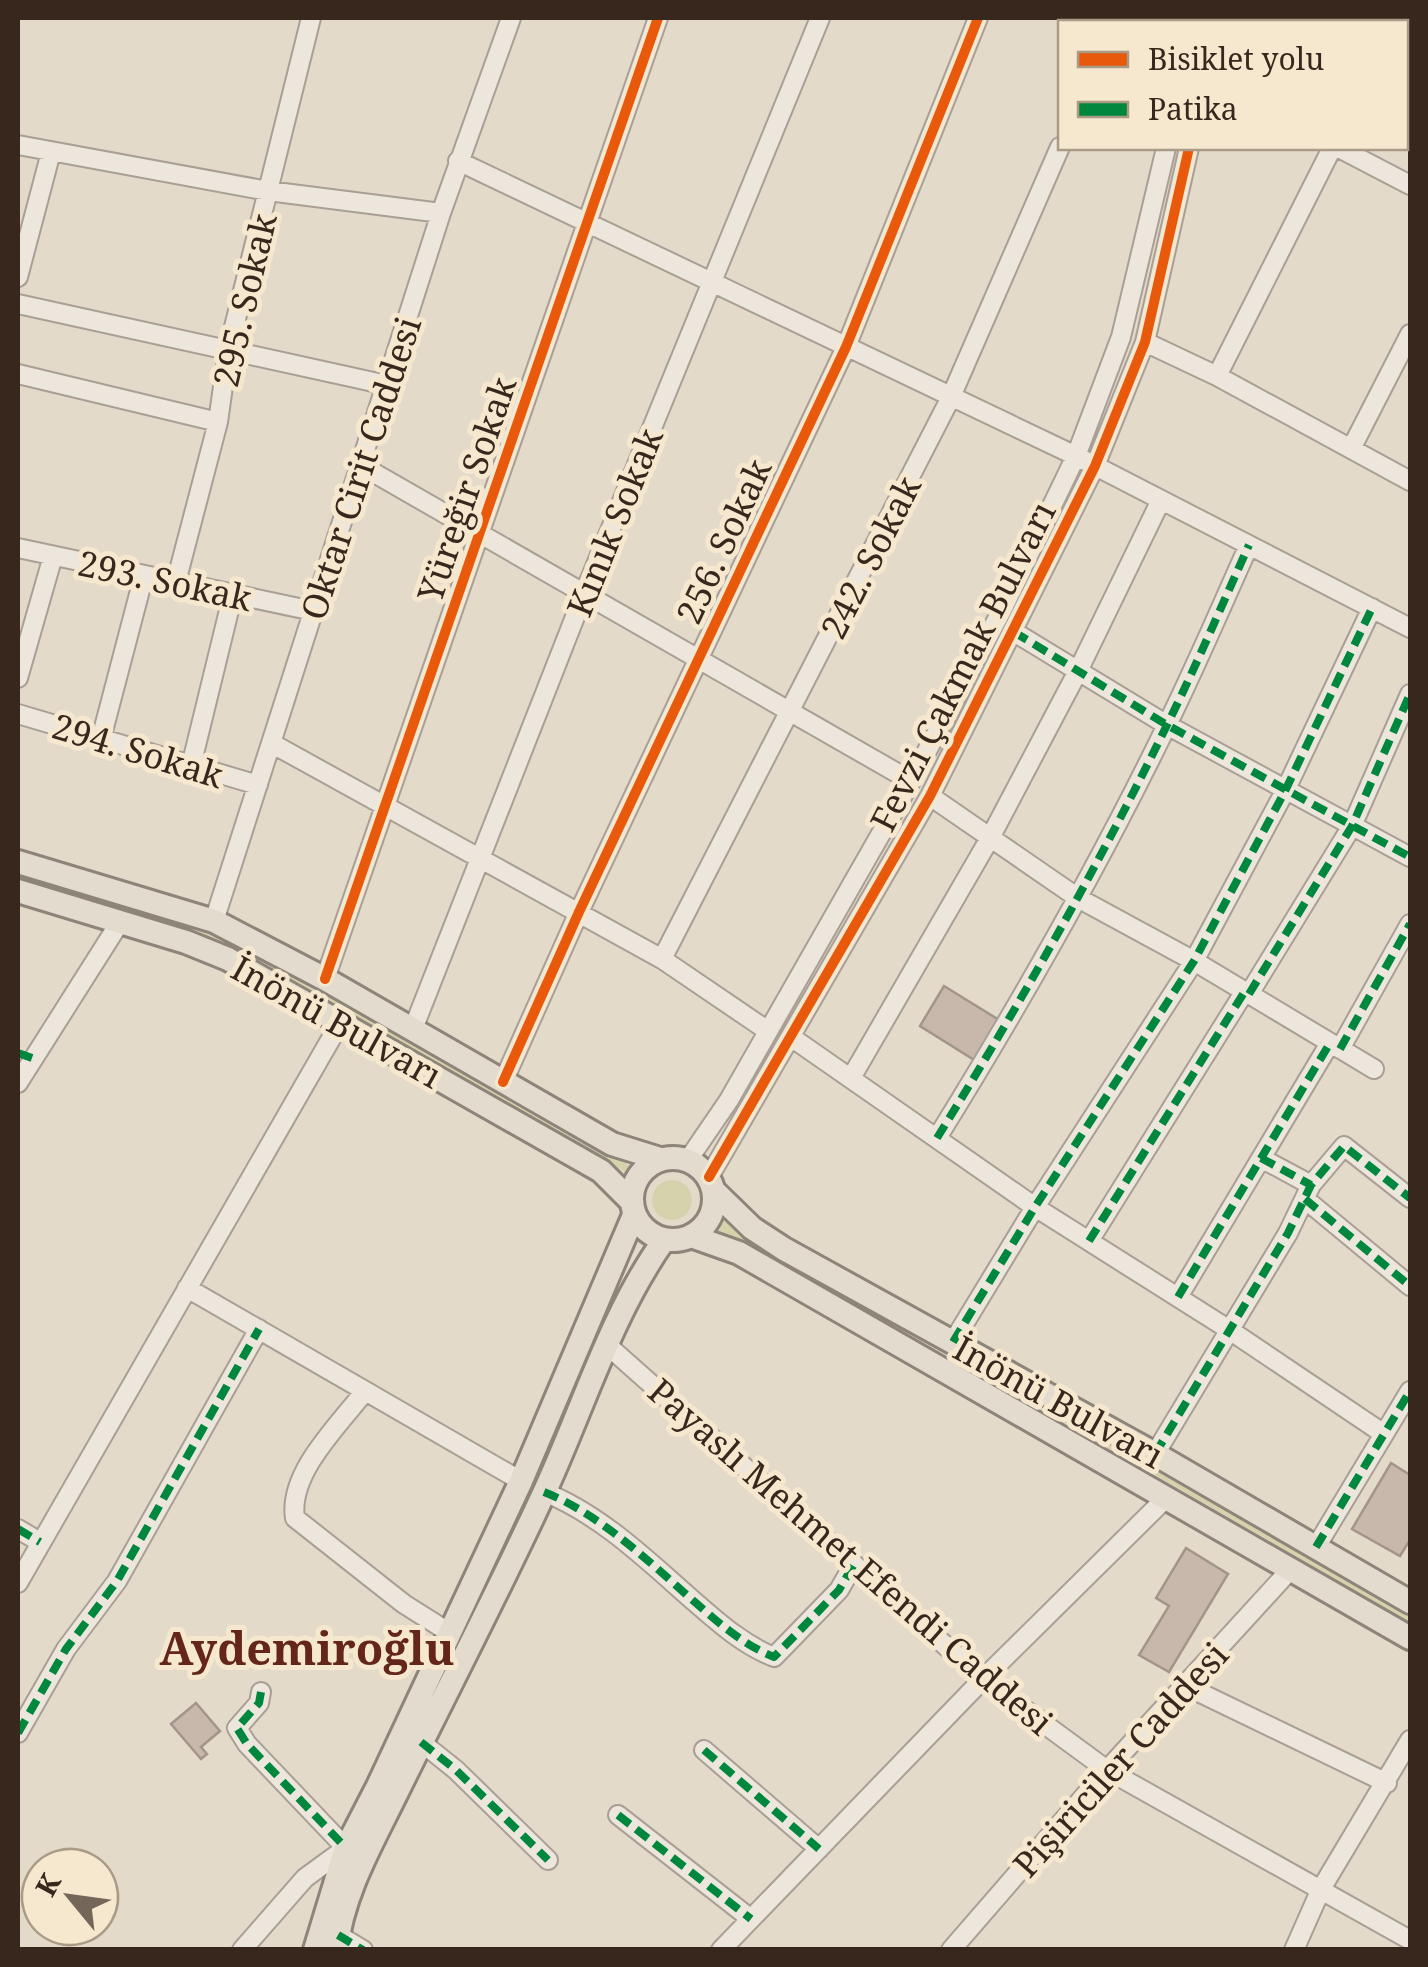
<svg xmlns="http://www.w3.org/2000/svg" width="1428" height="1967" font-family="'Noto Serif',serif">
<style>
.green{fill:#d6d2ac}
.building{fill:#c7b8ab;stroke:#a4958a;stroke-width:2.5}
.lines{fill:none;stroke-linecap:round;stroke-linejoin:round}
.minor-casing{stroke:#a99f94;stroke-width:22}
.major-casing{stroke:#8e857a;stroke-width:28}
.minor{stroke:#ece6dc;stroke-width:18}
.major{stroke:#e3dbcd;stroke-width:22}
.quiet{stroke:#00873e;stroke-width:8;stroke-dasharray:15 8;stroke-linecap:butt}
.cycleway-casing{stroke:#f6e8cf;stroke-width:16}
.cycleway{stroke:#e8590c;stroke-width:10}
.labels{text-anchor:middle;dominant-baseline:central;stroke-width:10;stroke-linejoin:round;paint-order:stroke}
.street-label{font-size:35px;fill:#37271c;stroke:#f6e8cf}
.district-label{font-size:45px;font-weight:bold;fill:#64251b;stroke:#f6e8cf}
</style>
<rect width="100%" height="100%" fill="#e4daca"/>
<path class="green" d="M 18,872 L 181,919 L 224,937 L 632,1167 L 629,1174 L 221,944 L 178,927 L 18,880 Z
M652 1200a20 20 0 1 1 40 0a20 20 0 1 1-40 0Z
M 724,1215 L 731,1225 L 753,1241 L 1121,1447 L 1410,1616 L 1410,1622 L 977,1372 L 736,1239 L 714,1234 Z"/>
<path class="building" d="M 944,986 L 1004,1023 L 979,1063 L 920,1026 Z
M 1391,1463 L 1410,1475 L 1410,1540 L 1400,1556 L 1352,1529 Z
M 1186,1548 L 1228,1574 L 1169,1672 L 1139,1655 L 1169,1606 L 1156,1598 Z
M 196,1703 L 220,1731 L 201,1747 L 207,1754 L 201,1759 L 171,1724 Z"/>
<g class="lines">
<g class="minor-casing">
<path id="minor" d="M 1110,18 L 1118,22
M 1196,22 L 1198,18
M 1221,22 L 1222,18
M 1392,22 L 1394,18
M 18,145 L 268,191 L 441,213
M 1339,148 L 1410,185
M 458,161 L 1076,456 L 1410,628
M 18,277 L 51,152
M 18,304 L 387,385
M 1145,342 L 1217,376 L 1410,481
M 18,374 L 218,422
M 1217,376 L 1332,148
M 1351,449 L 1410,334
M 362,466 L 911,781
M 18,548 L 313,611
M 176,582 L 218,422 L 228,351 L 311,18
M 1014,632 L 1167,725 L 1410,857
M 18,678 L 53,556
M 18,714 L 258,785
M 101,739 L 144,575
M 271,743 L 662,959 L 768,1031
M 191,766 L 233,594
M 930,796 L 1078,898 L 1194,961 L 1374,1069
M 214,921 L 441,213 L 511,18
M 662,959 L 950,399 L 1060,147
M 325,979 L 658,18
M 1249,994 L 1352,826 L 1410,694
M 413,1029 L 584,594 L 820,18
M 791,1037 L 1035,1207 L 1228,1329 L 1384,1434
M 1340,1049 L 1410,924
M 851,1078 L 990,838 L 1078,671 L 1161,500
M 503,1082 L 579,912 L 846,347 L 978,18
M 18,1083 L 120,922
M 937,1138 C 1020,1004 1098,867 1167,725 C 1196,666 1222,605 1249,545
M 1261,1158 L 1311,1185
M 688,1160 L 729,1100 L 911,781 L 1001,612 L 1076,456 L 1121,337 L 1166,148
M 709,1177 L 930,796 L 1095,466 L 1145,342 L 1189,148
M 1305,1199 L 1410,1286
M 1089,1241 L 1245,991
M 187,1288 L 521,1481
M 1178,1297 L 1330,1043
M 953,1342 L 1035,1207 L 1194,961 L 1285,791 L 1372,608
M 607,1345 L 983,1679 L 1107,1770 L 1410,1940
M 365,1391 C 339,1425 288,1473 295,1518 L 404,1604 L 450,1633
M 1155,1454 L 1288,1233 L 1311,1185 L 1344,1146 L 1410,1198
M 544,1492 C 602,1515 650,1563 696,1603 C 720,1624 744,1645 774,1657 L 839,1590 L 854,1564
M 18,1529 L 40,1542
M 1316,1547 L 1410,1391
M 18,1583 L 340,1023
M 1186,1686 L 1387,1783
M 18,1733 L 66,1649 L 117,1581 L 259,1329
M 421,1742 L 456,1770 L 548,1860
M 704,1750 L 819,1849
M 618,1815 L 751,1919
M 338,1935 L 363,1950
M 242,1950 L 305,1878 L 346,1848 L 247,1744 L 237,1728 L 259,1703 L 261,1692
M 721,1950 L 983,1679 L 1167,1497
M 951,1950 L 1107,1770 L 1290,1570
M 1294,1950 L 1321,1889 L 1410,1740"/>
</g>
<g class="major-casing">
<path id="major" d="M 18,862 L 214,921 L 325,979 L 612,1144 L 660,1159
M 18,891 L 186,942 L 228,959 L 601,1171 L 631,1201
M632 1199a41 41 0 1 1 82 0a41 41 0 1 1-82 0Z
M 715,1192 L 752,1228 L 784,1249 L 1155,1454 L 1410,1602
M 691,1236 L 739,1253 L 1410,1638
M 315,1950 L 346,1848 L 378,1786 L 521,1481 L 634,1215
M 336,1950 C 342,1894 372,1843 396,1794 C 445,1694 497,1595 544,1493 C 583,1409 610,1316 664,1240"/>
</g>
<use href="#minor" class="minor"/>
<use href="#major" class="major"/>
<path class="quiet" d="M 1014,632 L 1167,725 L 1410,857
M 1249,994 L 1352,826 L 1410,694
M 1340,1049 L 1410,924
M 18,1053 L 32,1058
M 937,1138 C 1020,1004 1098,867 1167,725 C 1196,666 1222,605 1249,545
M 1261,1158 L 1311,1185
M 1305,1199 L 1410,1286
M 1089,1241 L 1245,991
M 1178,1297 L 1330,1043
M 953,1342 L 1035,1207 L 1194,961 L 1285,791 L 1372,608
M 1155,1454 L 1288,1233 L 1311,1185 L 1344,1146 L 1410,1198
M 544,1492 C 602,1515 650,1563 696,1603 C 720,1624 744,1645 774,1657 L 839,1590 L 854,1564
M 18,1529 L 40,1542
M 1316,1547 L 1410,1391
M 261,1692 L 259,1703 L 237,1728 L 247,1744 L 346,1848
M 18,1733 L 66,1649 L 117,1581 L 259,1329
M 421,1742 L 456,1770 L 548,1860
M 704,1750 L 819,1849
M 618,1815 L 751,1919
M 338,1935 L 363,1950"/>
<g class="cycleway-casing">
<path id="cycleway" d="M 325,979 L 658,18
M 503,1082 L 579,912 L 846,347 L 978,18
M 709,1177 L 930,796 L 1095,466 L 1145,342 L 1189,148"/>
</g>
<use href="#cycleway" class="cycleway"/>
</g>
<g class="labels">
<g class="street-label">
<text transform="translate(244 300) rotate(-77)">295. Sokak</text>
<text transform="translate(360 468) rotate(-72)">Oktar Cirit Caddesi</text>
<text transform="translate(466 489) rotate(-71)">Yüreğir Sokak</text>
<text transform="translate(614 522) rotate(-68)">Kınık Sokak</text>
<text transform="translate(723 541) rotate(-65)">256. Sokak</text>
<text transform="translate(870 557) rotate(-63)">242. Sokak</text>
<text transform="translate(165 580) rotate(12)">293. Sokak</text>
<text transform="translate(962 666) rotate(-63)">Fevzi Çakmak Bulvarı</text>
<text transform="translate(138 750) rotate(17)">294. Sokak</text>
<text transform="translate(337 1021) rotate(29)">İnönü Bulvarı</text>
<text transform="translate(1059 1401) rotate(29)">İnönü Bulvarı</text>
<text transform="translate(851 1556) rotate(41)">Payaslı Mehmet Efendi Caddesi</text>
<text transform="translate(1120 1759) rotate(-48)">Pişiriciler Caddesi</text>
</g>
<g class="district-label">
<text x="307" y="1647">Aydemiroğlu</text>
</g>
</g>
<rect width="1428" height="1967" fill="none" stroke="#37271c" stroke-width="40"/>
<rect x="1058" y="20" width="350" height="130" fill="#f6e8cf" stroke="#aa9b87" stroke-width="2.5"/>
<rect x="1078" y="52" width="50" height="15" fill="#e8590c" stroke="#aa9b87" stroke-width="2.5"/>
<text x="1148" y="70" font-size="30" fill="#37271c">Bisiklet yolu</text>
<rect x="1078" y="102" width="50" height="15" fill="#00873e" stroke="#aa9b87" stroke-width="2.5"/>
<text x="1148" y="120" font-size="30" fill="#37271c">Patika</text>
<g transform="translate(70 1897) rotate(299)"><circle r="48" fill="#f6e8cf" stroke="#aa9b87" stroke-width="2.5"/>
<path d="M0-8L18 38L0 25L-18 38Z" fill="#746659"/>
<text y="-15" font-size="28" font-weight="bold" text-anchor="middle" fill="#37271c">K</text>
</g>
</svg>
